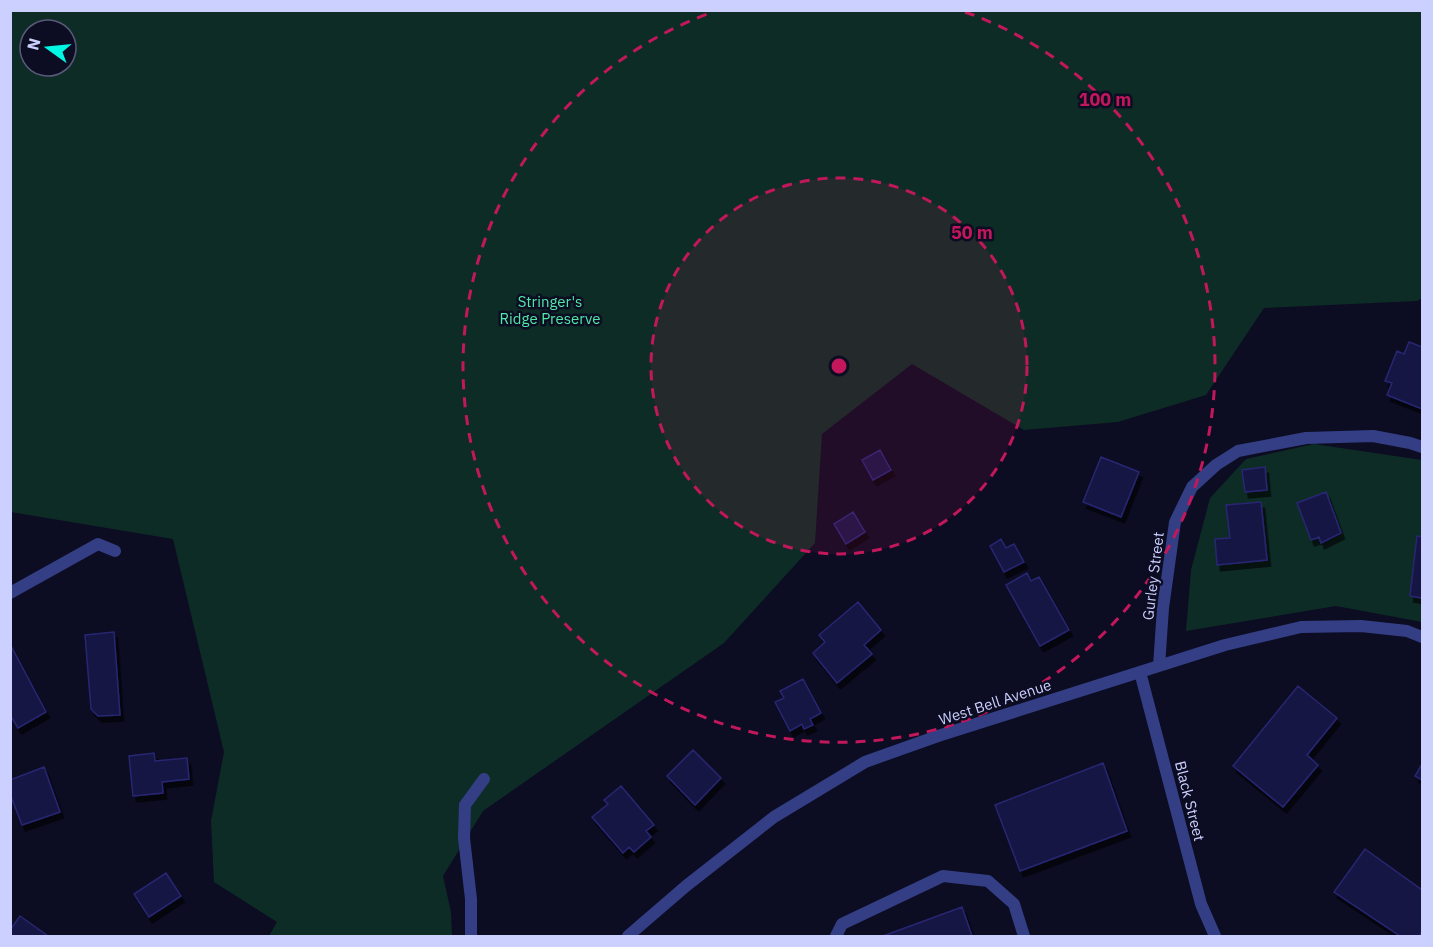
<svg xmlns="http://www.w3.org/2000/svg" width="1433" height="947" font-family="'IBM Plex Sans',sans-serif">
<style>
.green{fill:#0e2c26;fill-rule:evenodd}
.building{fill:#171644;stroke:#282672;stroke-width:1.5;filter:url(#shadow)}
.lines{fill:none;stroke-linecap:round;stroke-linejoin:round}
.service{stroke:#333e85;stroke-width:12}
.minor{stroke:#333e85;stroke-width:12}
.ring{fill:none;stroke:#c2185b;stroke-width:3;stroke-dasharray:10 8}
.labels{text-anchor:middle;dominant-baseline:central;stroke-width:5;stroke-linejoin:round;paint-order:stroke}
.park-label{font-size:15px;fill:#50e8a7;stroke:#0c0c22}
.street-label{font-size:15px;fill:#ccd0ff;stroke:#0c0c22}
.centre{fill:#c2185b;stroke:#0c0c22;stroke-width:3}
.ring-label{font-size:18px;text-anchor:middle;font-weight:bold;fill:#c2185b;stroke:#0c0c22;stroke-width:5;stroke-linejoin:round;paint-order:stroke}
</style>
<defs>
<filter id="shadow"><feDropShadow dx="3.5" dy="6" stdDeviation="0" flood-color="#0009"/></filter>
</defs>
<rect width="100%" height="100%" fill="#0c0c22"/>
<path class="green" d="M 11,11 L 1422,11 L 1422,298 L 1417,301 L 1264,308 L 1206,395 L 1118,422 L 1024,430 L 912,364 L 822,434 L 815,543 L 724,643 L 483,811 L 443,876 L 451,912 L 452,936 L 269,936 L 277,922 L 214,882 L 211,821 L 224,752 L 173,539 L 11,512 ZM 30,30 L 66,30 L 66,66 L 30,66 Z
M 1314,444 L 1422,460 L 1422,622 L 1336,606 L 1186,631 L 1191,570 L 1210,498 L 1246,459 Z"/>
<path class="building" d="M 1409,342 L 1422,347 L 1422,409 L 1387,395 L 1392,383 L 1385,381 L 1397,351 L 1404,354 Z
M 880,450 L 891,470 L 873,480 L 862,460 Z
M 1101,457 L 1139,472 L 1121,517 L 1083,502 Z
M 1265,467 L 1267,490 L 1245,492 L 1242,470 Z
M 1326,492 L 1341,533 L 1321,543 L 1319,537 L 1311,540 L 1297,503 Z
M 1261,502 L 1267,560 L 1217,565 L 1215,539 L 1230,538 L 1226,505 Z
M 853,512 L 865,532 L 846,544 L 834,524 Z
M 1417,536 L 1422,537 L 1422,598 L 1410,596 Z
M 1001,539 L 1006,548 L 1014,544 L 1024,562 L 1004,572 L 990,546 Z
M 1027,573 L 1031,581 L 1039,577 L 1069,630 L 1040,646 L 1006,585 Z
M 858,602 L 881,630 L 864,645 L 872,654 L 837,683 L 813,653 L 825,642 L 819,635 Z
M 114,632 L 120,715 L 98,716 L 91,709 L 85,635 Z
M 10,644 L 46,712 L 18,728 L 10,715 Z
M 803,679 L 821,713 L 810,719 L 813,725 L 804,729 L 802,724 L 790,731 L 775,702 L 784,698 L 780,691 Z
M 1298,686 L 1337,718 L 1307,755 L 1318,765 L 1283,807 L 1233,766 Z
M 693,750 L 721,778 L 695,805 L 667,776 Z
M 154,753 L 155,761 L 187,758 L 189,779 L 162,782 L 163,793 L 133,796 L 129,756 Z
M 1103,763 L 1127,831 L 1020,871 L 995,805 Z
M 1422,764 L 1422,780 L 1415,776 Z
M 44,767 L 60,812 L 22,825 L 10,794 L 10,780 Z
M 621,786 L 654,825 L 646,831 L 651,837 L 634,852 L 629,847 L 623,853 L 592,817 L 608,804 L 604,800 Z
M 1365,849 L 1422,890 L 1422,932 L 1419,936 L 1400,936 L 1334,892 Z
M 166,873 L 181,896 L 149,917 L 134,894 Z
M 962,907 L 972,936 L 883,936 Z
M 20,916 L 48,936 L 10,936 L 10,930 Z"/>
<g class="lines">
<path class="service" d="M 836,936 L 842,924 L 943,876 L 988,881 L 1014,904 L 1024,936"/>
<path class="minor" d="M 10,593 L 98,544 L 115,551
M 1159,666 L 1163,608 L 1175,522 L 1192,487 L 1216,465 L 1238,451 L 1306,438 L 1373,436 L 1410,443 L 1422,447
M 1140,672 L 1201,904 L 1215,936
M 471,936 L 471,899 L 464,838 L 465,805 L 484,779
M 628,936 L 686,886 L 774,817 L 865,762 L 938,736 L 1225,645 L 1301,627 L 1361,626 L 1407,631 L 1422,637"/>
</g>
<circle cx="839" cy="366" r="188" fill="#c2185b" fill-opacity=".12"/>
<g class="ring">
<circle cx="839" cy="366" r="188"/>
<path d="M965 12A376 376 0 1 1 713 12"/>
</g>
<g class="labels">
<g class="park-label">
<text x="550" y="301">Stringer's<tspan x="550" dy="17">Ridge Preserve</tspan></text>
</g>
<g class="street-label">
<text transform="translate(1153 576) rotate(-83)">Gurley Street</text>
<text transform="translate(995 702) rotate(-18)">West Bell Avenue</text>
<text transform="translate(1190 801) rotate(76)">Black Street</text>
</g>
</g>
<circle cx="839" cy="366" r="9" class="centre"/>
<g class="ring-label">
<text x="1105" y="106">100 m</text>
<text x="972" y="239">50 m</text>
</g>
<rect width="1433" height="947" fill="none" stroke="#ccd0ff" stroke-width="24"/>
<g transform="translate(48 48) rotate(285)"><circle r="28" fill="#0c0c22" stroke="#595a7a" stroke-width="1.5"/>
<path d="M0-4.5L10 22L0 15L-10 22Z" fill="#00f7e4"/>
<text y="-9" font-size="16" font-weight="bold" text-anchor="middle" fill="#ccd0ff">N</text>
</g>
</svg>
